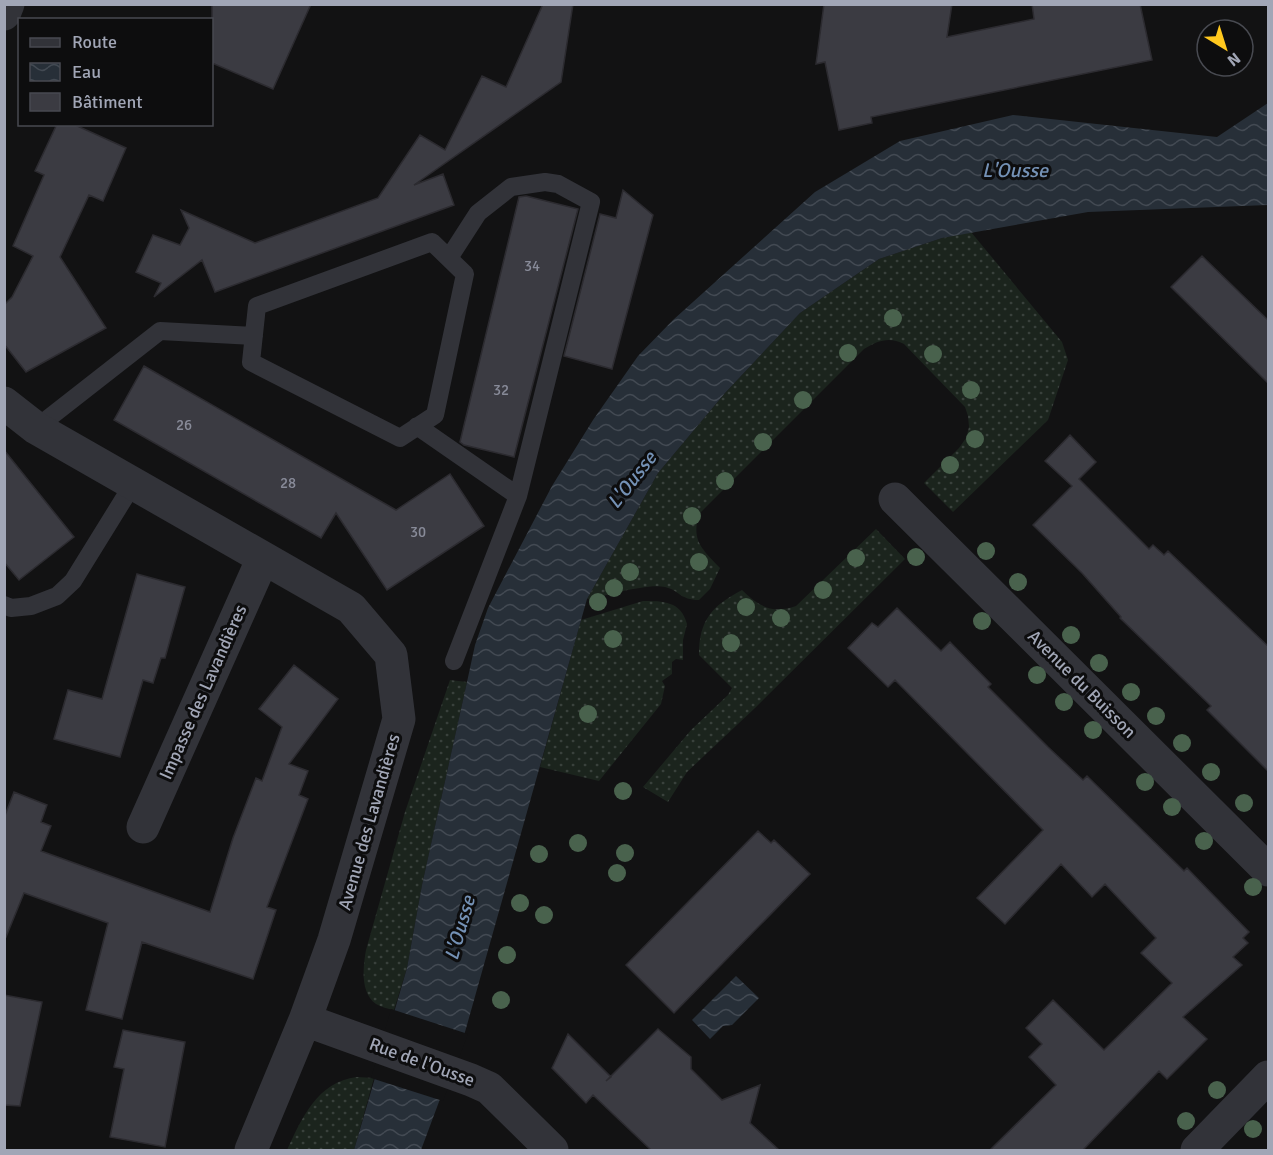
<svg xmlns="http://www.w3.org/2000/svg" width="1273" height="1155" font-family="Signika,sans-serif">
<style>
.grass{fill:url(#grass-dots)}
.water{fill:url(#water-waves)}
.pier{fill:#121213}
.building{fill:#3b3b42;stroke:#2c2b30;stroke-width:1.5}
.lines{fill:none;stroke-linecap:round;stroke-linejoin:round}
.service{stroke:#323339;stroke-width:18}
.minor{stroke:#323339;stroke-width:33}
.tree{fill:#49624d}
.labels{text-anchor:middle;dominant-baseline:central;stroke-width:6;stroke-linejoin:round;paint-order:stroke}
.number-label{font-size:15px;fill:#888b99}
.street-label{font-size:18px;fill:#a1a6b6;stroke:#0d0d0e}
.water-label{font-size:20px;font-style:italic;fill:#7491b5;stroke:#0d0d0e}
</style>
<defs>
<pattern id="grass-dots" width="8" height="8" patternUnits="userSpaceOnUse" patternTransform="scale(1.5)"><rect width="8" height="8" fill="#1b241d"/><path d="M2 2h.1M6 6h.1" fill="none" stroke="#39413c" stroke-width="1.8" stroke-linecap="round"/></pattern>
<pattern id="water-waves" width="16" height="10" patternUnits="userSpaceOnUse" patternTransform="scale(1.5)"><rect width="16" height="10" fill="#272f38"/><path d="M0 5q4-4 8 0t8 0" fill="none" stroke="#434a53"/></pattern>
</defs>
<rect width="100%" height="100%" fill="#121213"/>
<path class="grass" d="M 971,232 L 1062,342 L 1068,360 L 1048,420 L 953,512 L 924,483 L 959,448 L 966,438 L 969,427 L 968,416 L 965,407 L 904,344 C 889,336 877,341 864,349 L 699,514 C 691,541 702,549 720,568 L 710,589 L 699,600 C 680,600 679,590 665,587 C 647,583 606,596 587,599 L 658,473 L 725,393 L 800,313 L 879,259 L 942,238 Z
M 876,529 L 905,559 L 755,708 L 687,772 L 668,802 L 643,787 L 691,730 L 728,695 L 732,688 L 699,655 C 699,620 712,606 742,590 C 759,607 773,614 796,606 Z
M 643,601 C 663,601 681,601 687,624 L 683,640 L 683,660 L 676,659 L 672,662 L 672,674 L 662,681 L 665,686 L 661,704 L 599,781 L 540,767 L 581,620 Z
M 450,680 L 467,682 L 422,885 L 407,968 L 394,1010 C 388,1009 381,1007 376,1004 C 360,993 363,967 366,950 L 405,812 Z
M 357,1077 L 374,1078 L 354,1150 L 287,1150 C 302,1118 317,1082 357,1077 Z"/>
<path class="water" d="M 1268,103 L 1268,205 L 1088,212 L 942,238 L 879,259 L 800,313 L 725,393 L 658,473 L 587,599 L 465,1032 L 421,1150 L 354,1150 L 407,968 L 422,885 L 467,682 L 475,645 L 488,608 L 552,486 L 593,420 L 638,356 L 673,320 L 815,192 L 900,141 L 1013,115 L 1217,137 Z
M 736,976 L 759,998 L 732,1025 L 723,1026 L 710,1039 L 692,1020 Z"/>
<path class="pier" d="M 391,1009 L 468,1034 L 443,1101 L 371,1078 Z"/>
<path class="building" d="M 212,4 L 311,4 L 273,89 L 212,63 Z
M 543,4 L 573,4 L 561,82 L 414,185 L 443,174 L 454,205 L 215,292 L 202,260 L 154,297 L 161,283 L 136,272 L 153,235 L 180,245 L 189,228 L 181,210 L 255,243 L 378,198 L 420,135 L 445,150 L 482,76 L 506,87 Z
M 824,4 L 952,4 L 947,37 L 1034,19 L 1032,4 L 1140,4 L 1152,60 L 871,117 L 872,123 L 839,130 L 825,62 L 816,64 Z
M 57,124 L 73,124 L 126,148 L 103,201 L 89,195 L 60,257 L 106,328 L 26,372 L 4,344 L 4,305 L 12,297 L 33,256 L 13,246 L 44,175 L 35,171 Z
M 623,190 L 653,215 L 612,369 L 564,356 L 600,214 L 616,218 Z
M 526,196 L 578,209 L 514,457 L 464,445 L 460,442 L 519,197 Z
M 1202,256 L 1269,321 L 1269,384 L 1171,287 Z
M 144,366 L 396,510 L 450,474 L 484,526 L 387,590 L 336,513 L 321,538 L 114,420 Z
M 1070,435 L 1096,462 L 1079,479 L 1149,549 L 1153,545 L 1164,555 L 1168,551 L 1269,647 L 1269,772 L 1207,710 L 1211,706 L 1120,618 L 1121,617 L 1082,573 L 1033,525 L 1072,486 L 1045,461 Z
M 4,450 L 74,537 L 19,580 L 4,562 Z
M 137,574 L 185,587 L 165,658 L 161,658 L 153,683 L 143,680 L 120,757 L 54,739 L 68,690 L 102,699 Z
M 897,608 L 941,651 L 950,642 L 991,684 L 988,687 L 1048,747 L 1083,780 L 1087,776 L 1184,871 L 1187,868 L 1249,932 L 1243,938 L 1248,943 L 1233,957 L 1242,965 L 1183,1017 L 1207,1039 L 1167,1079 L 1159,1071 L 1083,1150 L 990,1150 L 1056,1085 L 1029,1057 L 1042,1044 L 1026,1028 L 1053,1000 L 1104,1050 L 1172,983 L 1141,953 L 1156,938 L 1105,884 L 1092,897 L 1061,864 L 1005,924 L 977,898 L 1043,830 L 895,680 L 888,687 L 848,648 L 872,623 L 878,627 Z
M 294,665 L 338,699 L 289,764 L 308,771 L 299,795 L 308,799 L 267,907 L 276,910 L 253,979 L 142,942 L 122,1019 L 86,1010 L 108,923 L 24,893 L 6,937 L 4,936 L 4,818 L 14,792 L 47,805 L 41,822 L 51,826 L 41,851 L 210,912 L 233,838 L 256,778 L 262,781 L 282,727 L 259,709 Z
M 758,831 L 771,843 L 774,840 L 810,874 L 674,1013 L 626,965 Z
M 4,995 L 42,1002 L 20,1106 L 4,1105 Z
M 658,1029 L 691,1057 L 691,1069 L 722,1100 L 760,1085 L 750,1123 L 779,1150 L 651,1150 L 593,1095 L 586,1103 L 552,1068 L 568,1034 L 611,1077 L 606,1081 Z
M 123,1030 L 185,1042 L 165,1147 L 110,1137 L 124,1069 L 114,1067 Z"/>
<g class="lines">
<path class="service" d="M 432,242 L 465,274 L 435,415 L 400,438 L 251,362 L 257,306 Z
M 449,258 L 478,213 L 511,187 L 545,182 L 558,184 L 591,202 L 518,496 L 454,661
M 417,426 L 518,496
M 36,428 L 160,331 L 254,336
M 4,605 L 11,608 L 31,606 L 57,596 L 73,581 L 133,484"/>
<path class="minor" d="M 4,14 L 8,4
M 4,403 L 36,428 L 351,608 L 391,655 L 399,719 L 334,940 L 305,1020 L 251,1150
M 895,499 L 1268,870
M 143,827 L 263,558
M 305,1020 L 471,1080 L 489,1088 L 552,1150
M 1197,1150 L 1268,1077"/>
</g>
<g class="tree">
<circle cx="893" cy="318" r="9"/>
<circle cx="848" cy="353" r="9"/>
<circle cx="933" cy="354" r="9"/>
<circle cx="971" cy="390" r="9"/>
<circle cx="803" cy="400" r="9"/>
<circle cx="975" cy="439" r="9"/>
<circle cx="763" cy="442" r="9"/>
<circle cx="950" cy="465" r="9"/>
<circle cx="725" cy="481" r="9"/>
<circle cx="692" cy="516" r="9"/>
<circle cx="986" cy="551" r="9"/>
<circle cx="916" cy="557" r="9"/>
<circle cx="856" cy="558" r="9"/>
<circle cx="699" cy="562" r="9"/>
<circle cx="630" cy="572" r="9"/>
<circle cx="1018" cy="582" r="9"/>
<circle cx="614" cy="588" r="9"/>
<circle cx="823" cy="590" r="9"/>
<circle cx="598" cy="602" r="9"/>
<circle cx="746" cy="607" r="9"/>
<circle cx="781" cy="618" r="9"/>
<circle cx="982" cy="621" r="9"/>
<circle cx="1071" cy="635" r="9"/>
<circle cx="613" cy="639" r="9"/>
<circle cx="731" cy="643" r="9"/>
<circle cx="1099" cy="663" r="9"/>
<circle cx="1037" cy="675" r="9"/>
<circle cx="1131" cy="692" r="9"/>
<circle cx="1064" cy="702" r="9"/>
<circle cx="588" cy="714" r="9"/>
<circle cx="1156" cy="716" r="9"/>
<circle cx="1093" cy="730" r="9"/>
<circle cx="1182" cy="743" r="9"/>
<circle cx="1211" cy="772" r="9"/>
<circle cx="1145" cy="782" r="9"/>
<circle cx="623" cy="791" r="9"/>
<circle cx="1244" cy="803" r="9"/>
<circle cx="1172" cy="807" r="9"/>
<circle cx="1204" cy="841" r="9"/>
<circle cx="578" cy="843" r="9"/>
<circle cx="625" cy="853" r="9"/>
<circle cx="539" cy="854" r="9"/>
<circle cx="617" cy="873" r="9"/>
<circle cx="1253" cy="887" r="9"/>
<circle cx="520" cy="903" r="9"/>
<circle cx="544" cy="915" r="9"/>
<circle cx="507" cy="955" r="9"/>
<circle cx="501" cy="1000" r="9"/>
<circle cx="1217" cy="1090" r="9"/>
<circle cx="1186" cy="1121" r="9"/>
<circle cx="1253" cy="1129" r="9"/>
</g>
<g class="labels">
<g class="number-label">
<text x="532" y="266">34</text>
<text x="501" y="390">32</text>
<text x="184" y="425">26</text>
<text x="288" y="483">28</text>
<text x="418" y="532">30</text>
</g>
<g class="street-label">
<text transform="translate(1082 684) rotate(45)">Avenue du Buisson</text>
<text transform="translate(203 692) rotate(-66)">Impasse des Lavandières</text>
<text transform="translate(369 822) rotate(-74)">Avenue des Lavandières</text>
<text transform="translate(422 1062) rotate(20)">Rue de l'Ousse</text>
</g>
<g class="water-label">
<text x="1015" y="170">L'Ousse</text>
<text transform="translate(632 480) rotate(-52)">L'Ousse</text>
<text transform="translate(460 928) rotate(-74)">L'Ousse</text>
</g>
</g>
<rect width="1273" height="1155" fill="none" stroke="#a1a6b6" stroke-width="12"/>
<rect x="18" y="18" width="195" height="108" fill="#0d0d0e" stroke="#484a51" stroke-width="1.5"/>
<rect x="30" y="38" width="30" height="9" fill="#323339" stroke="#484a51" stroke-width="1.5"/>
<text x="72" y="48" font-size="18" fill="#a1a6b6">Route</text>
<rect x="30" y="63" width="30" height="18" fill="url(#water-waves)" stroke="#484a51" stroke-width="1.5"/>
<text x="72" y="78" font-size="18" fill="#a1a6b6">Eau</text>
<rect x="30" y="93" width="30" height="18" fill="#3b3b42" stroke="#484a51" stroke-width="1.5"/>
<text x="72" y="108" font-size="18" fill="#a1a6b6">Bâtiment</text>
<g transform="translate(1225 48) rotate(142)"><circle r="28" fill="#0d0d0e" stroke="#484a51" stroke-width="1.5"/>
<path d="M0-4.5L10 22L0 15L-10 22Z" fill="#ffc81e"/>
<text y="-9" font-size="16" font-weight="bold" text-anchor="middle" fill="#a1a6b6">N</text>
</g>
</svg>
